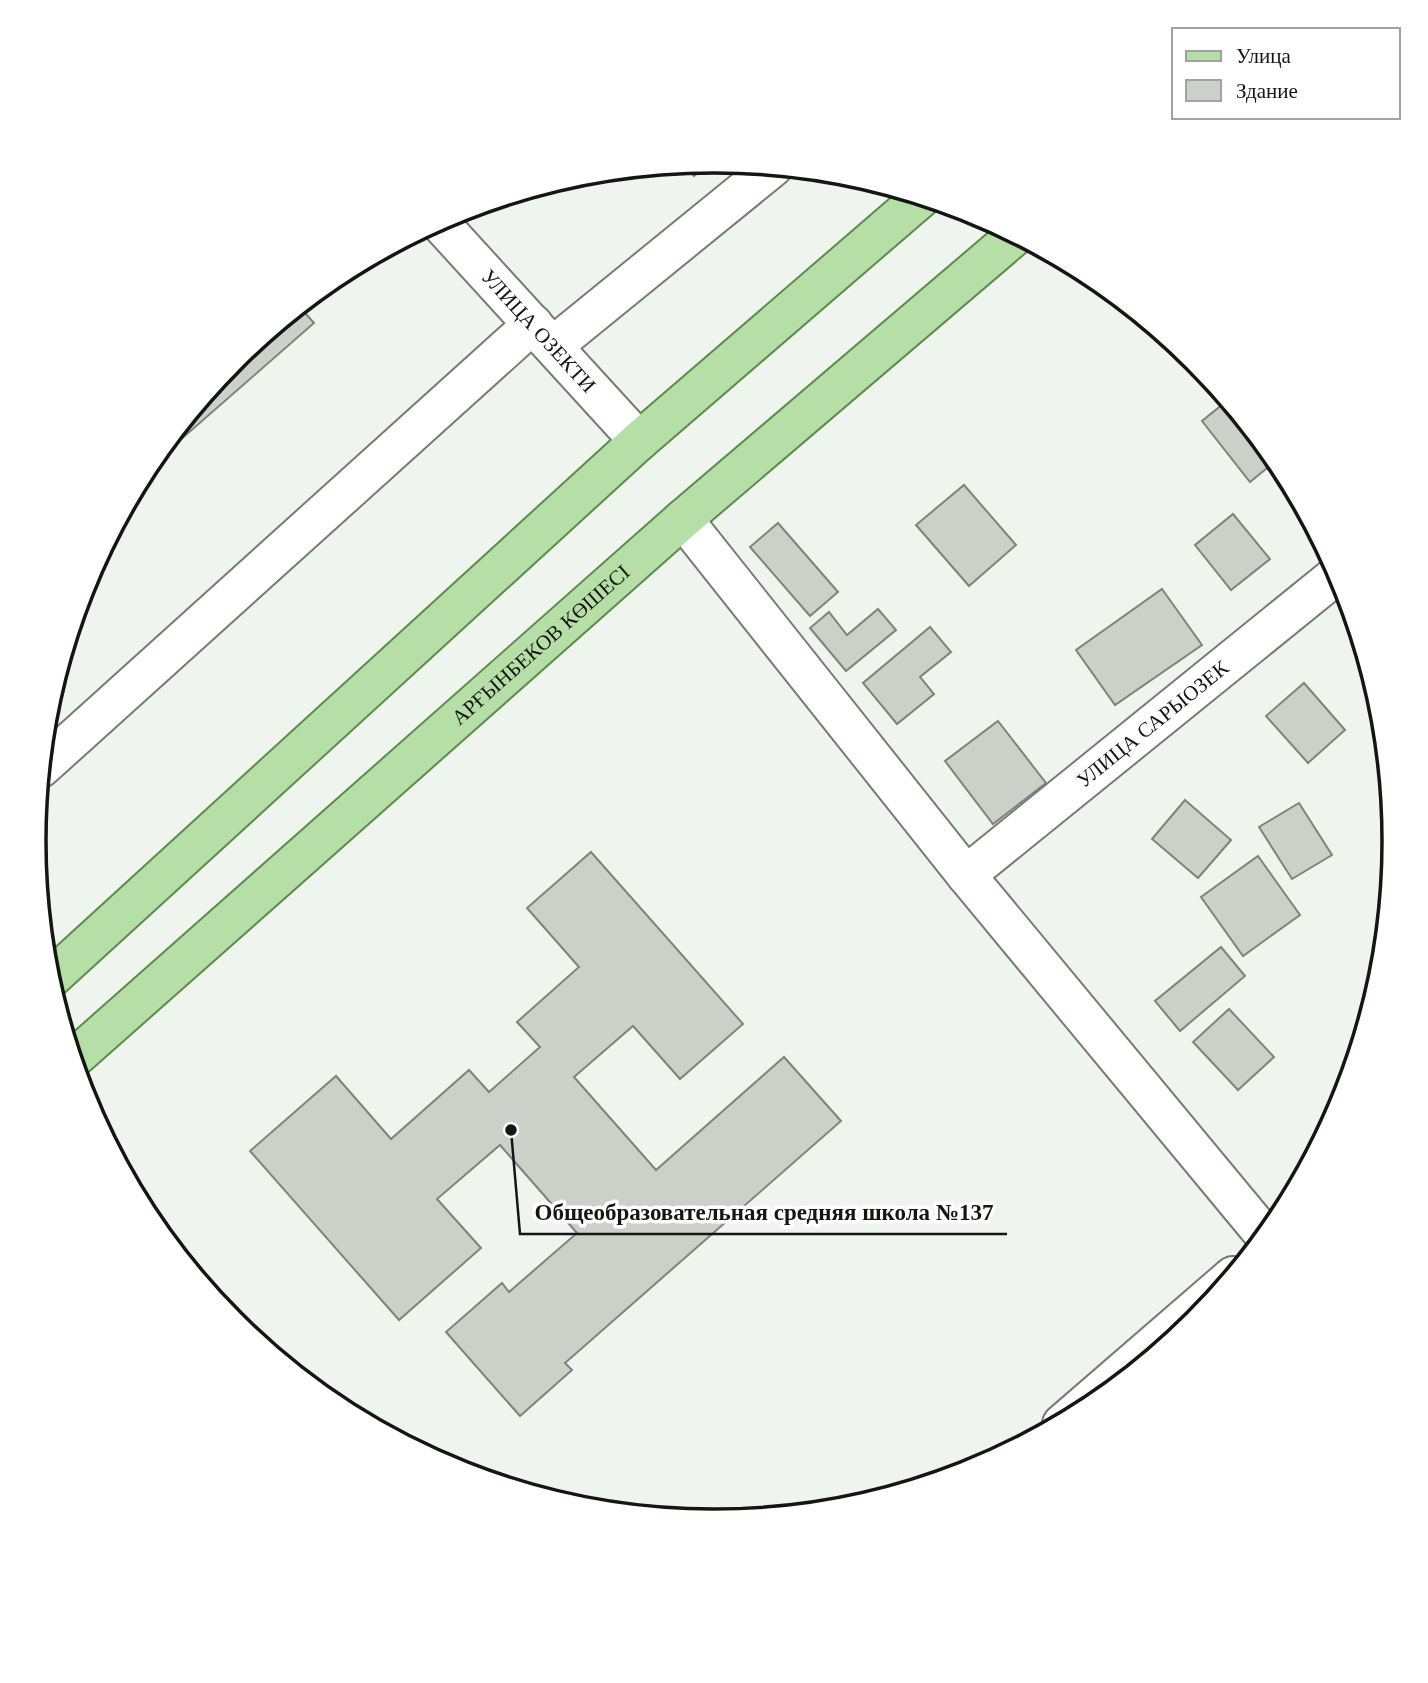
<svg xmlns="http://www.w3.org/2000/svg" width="1428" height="1683" font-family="Georgia,serif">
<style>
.building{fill:#cbd0c9;stroke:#7f837d;stroke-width:2}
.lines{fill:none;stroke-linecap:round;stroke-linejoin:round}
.minor-casing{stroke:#777b75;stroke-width:42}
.major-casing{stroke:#5c8b4c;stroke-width:42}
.minor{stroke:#fff;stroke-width:38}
.major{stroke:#b5dfa6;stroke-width:38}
.labels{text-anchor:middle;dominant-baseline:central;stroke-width:7;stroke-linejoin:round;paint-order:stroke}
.street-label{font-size:21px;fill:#141614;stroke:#fff}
.rim{fill:none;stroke:#141614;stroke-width:3.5}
.leader{fill:none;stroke:#141614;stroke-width:2.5}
.callout-dot{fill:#141614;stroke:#fff;stroke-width:2.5}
.callout-label{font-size:23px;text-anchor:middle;font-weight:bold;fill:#141614;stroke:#fff;stroke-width:7;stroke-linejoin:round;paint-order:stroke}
</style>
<rect width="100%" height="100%" fill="#eff5ee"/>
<path class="building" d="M 711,161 L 694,176 L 684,164 Z
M 299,306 L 314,323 L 146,470 L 145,469 L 148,463 L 233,360 Z
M 1228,400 L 1277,460 L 1250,482 L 1202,421 Z
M 964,485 L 1016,545 L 969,586 L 916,525 Z
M 1233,514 L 1270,559 L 1231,590 L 1195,545 Z
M 778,523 L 838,592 L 810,616 L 750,547 Z
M 1162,589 L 1202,645 L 1115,705 L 1076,650 Z
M 878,609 L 896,630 L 846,671 L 810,628 L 829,612 L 847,635 Z
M 930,627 L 951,652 L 920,677 L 934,694 L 897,724 L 863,683 Z
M 1304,683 L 1345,730 L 1308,763 L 1266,716 Z
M 998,721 L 1046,783 L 993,824 L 945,761 Z
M 1185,800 L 1231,840 L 1198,878 L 1152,839 Z
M 1299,803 L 1332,855 L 1292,879 L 1259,827 Z
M 591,852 L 743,1024 L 680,1079 L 633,1026 L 574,1077 L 656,1170 L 784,1057 L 841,1121 L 565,1363 L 572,1370 L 520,1416 L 446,1332 L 502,1283 L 509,1292 L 577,1233 L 500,1145 L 437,1199 L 481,1248 L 399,1320 L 250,1151 L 336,1076 L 391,1139 L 469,1070 L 489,1092 L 540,1047 L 517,1022 L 579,967 L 527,908 Z
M 1258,856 L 1300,915 L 1243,956 L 1201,897 Z
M 1221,947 L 1245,976 L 1180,1031 L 1155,1001 Z
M 1229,1009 L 1274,1057 L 1238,1090 L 1193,1042 Z"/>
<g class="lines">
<g class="minor-casing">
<g id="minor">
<path id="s1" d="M 438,221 L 639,441"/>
<path d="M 553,346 L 773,167"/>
<path d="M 683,519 L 966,875 L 1266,1237"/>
<path d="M 41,768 L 533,324"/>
<path id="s2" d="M 966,875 L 1339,573"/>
<path d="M 1062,1424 L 1233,1276"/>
</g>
</g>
<g class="major-casing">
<g id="major">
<path d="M 48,981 L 639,441 L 922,197"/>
<path id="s3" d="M 72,1060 L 683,519 L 1016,235"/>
</g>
</g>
<use href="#minor" class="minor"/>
<use href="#major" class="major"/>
</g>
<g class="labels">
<g class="street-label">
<text stroke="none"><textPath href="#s1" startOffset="149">УЛИЦА ОЗЕКТИ</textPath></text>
<text stroke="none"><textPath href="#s3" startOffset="626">АРҒЫНБЕКОВ КӨШЕСІ</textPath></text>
<text stroke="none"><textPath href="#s2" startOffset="240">УЛИЦА САРЫОЗЕК</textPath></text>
</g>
</g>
<path d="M0 0H1428V1683H0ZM46 841a668 668 0 1 1 1336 0a668 668 0 1 1-1336 0Z" fill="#fff" fill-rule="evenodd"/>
<path class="rim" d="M46 841a668 668 0 1 1 1336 0a668 668 0 1 1-1336 0Z"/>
<path class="leader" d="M511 1130L520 1234H1007"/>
<circle class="callout-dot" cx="511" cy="1130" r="7"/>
<g class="callout-label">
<text x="764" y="1220">Общеобразовательная средняя школа №137</text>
</g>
<rect x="1172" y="28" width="228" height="91" fill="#ffffff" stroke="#a1a2a1" stroke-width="2"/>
<rect x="1186" y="51" width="35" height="10" fill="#b5dfa6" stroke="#a1a2a1" stroke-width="2"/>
<text x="1236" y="63" font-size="21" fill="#141614">Улица</text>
<rect x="1186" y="80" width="35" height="21" fill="#cbd0c9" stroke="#a1a2a1" stroke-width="2"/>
<text x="1236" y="98" font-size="21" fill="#141614">Здание</text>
</svg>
